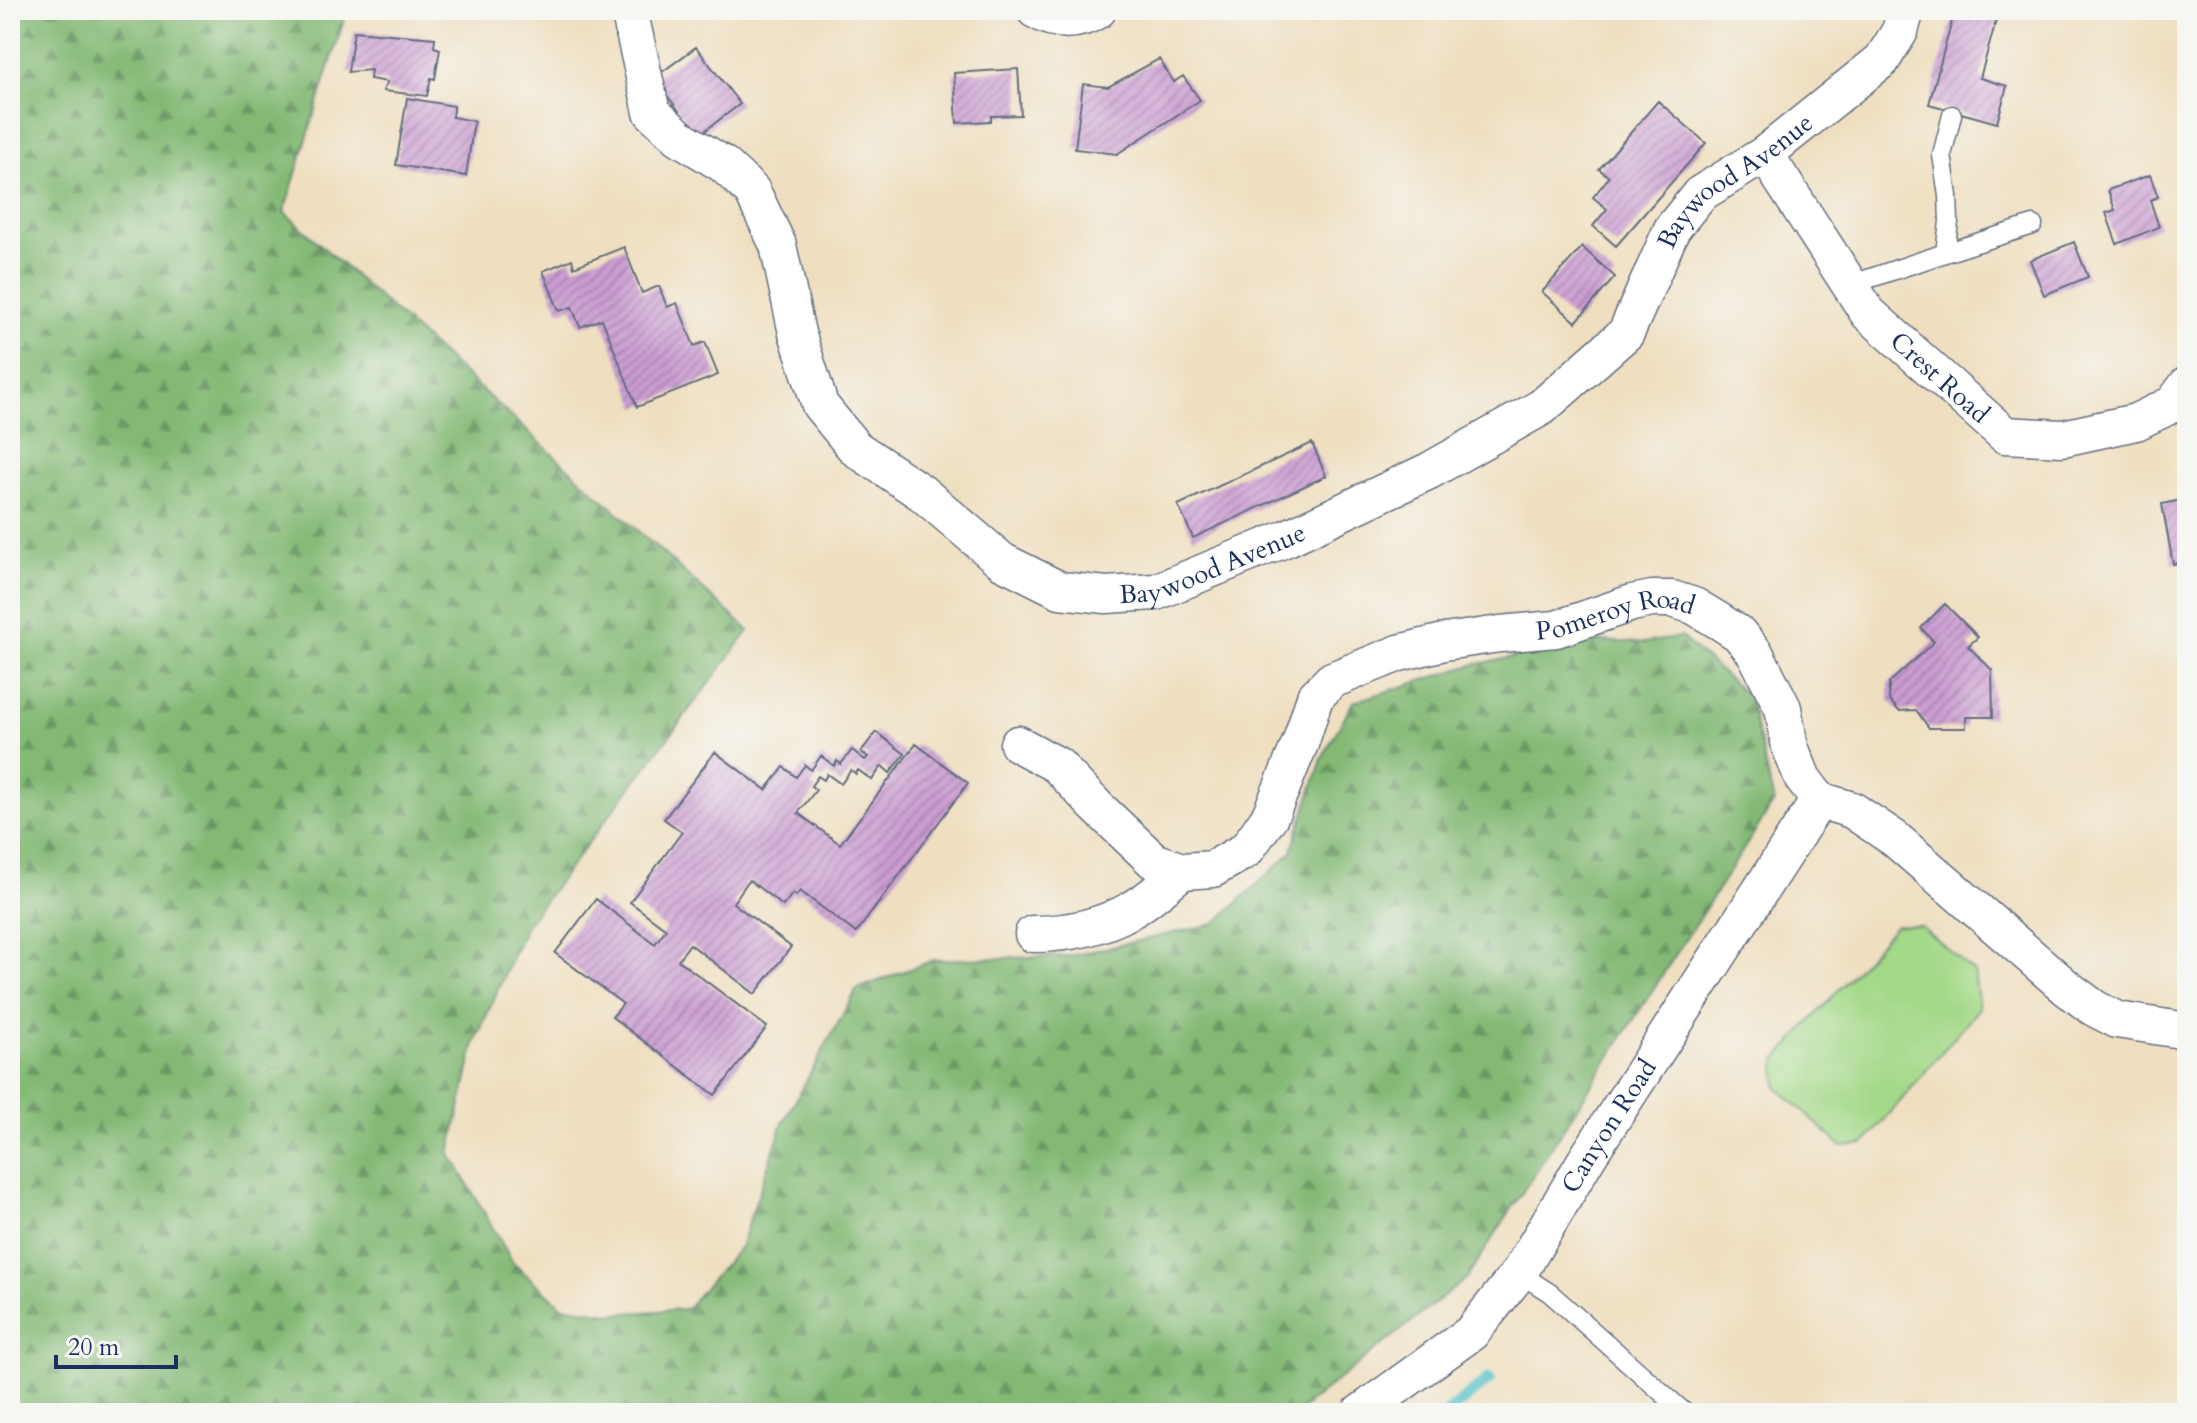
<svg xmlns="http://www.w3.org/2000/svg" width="2197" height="1423" font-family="Cardo,serif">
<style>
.green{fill:#a4d989;stroke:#608474;stroke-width:2}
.forest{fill:url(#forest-firs);stroke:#4f746a;stroke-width:2}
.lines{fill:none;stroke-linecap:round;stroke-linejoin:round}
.stream{stroke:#52c0c8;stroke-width:12}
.building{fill:url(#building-hatch)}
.service-casing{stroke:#656d80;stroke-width:21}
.minor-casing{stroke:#656d80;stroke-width:39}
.service{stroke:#fff;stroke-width:18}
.minor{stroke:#fff;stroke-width:36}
.labels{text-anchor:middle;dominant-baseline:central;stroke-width:6;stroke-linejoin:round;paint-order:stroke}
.street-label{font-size:26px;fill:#1b2f5e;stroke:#f6f6f2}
</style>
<defs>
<pattern id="forest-firs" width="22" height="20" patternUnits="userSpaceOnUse" patternTransform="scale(2)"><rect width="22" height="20" fill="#83b975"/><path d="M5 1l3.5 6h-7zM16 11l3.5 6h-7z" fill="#6a9763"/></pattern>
<pattern id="building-hatch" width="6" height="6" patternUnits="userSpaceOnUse" patternTransform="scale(2)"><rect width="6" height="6" fill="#cb9cd1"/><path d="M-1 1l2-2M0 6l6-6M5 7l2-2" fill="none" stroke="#a480ad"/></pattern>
</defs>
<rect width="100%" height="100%" fill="#f6f6f2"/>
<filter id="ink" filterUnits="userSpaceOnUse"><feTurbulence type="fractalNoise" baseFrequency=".0125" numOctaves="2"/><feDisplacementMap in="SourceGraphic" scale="16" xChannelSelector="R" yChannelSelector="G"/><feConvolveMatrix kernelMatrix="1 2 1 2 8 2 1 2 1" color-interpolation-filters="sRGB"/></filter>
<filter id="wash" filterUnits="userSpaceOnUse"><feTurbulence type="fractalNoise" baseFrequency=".006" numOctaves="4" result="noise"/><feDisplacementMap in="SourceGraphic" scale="32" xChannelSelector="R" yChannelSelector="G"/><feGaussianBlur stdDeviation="1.8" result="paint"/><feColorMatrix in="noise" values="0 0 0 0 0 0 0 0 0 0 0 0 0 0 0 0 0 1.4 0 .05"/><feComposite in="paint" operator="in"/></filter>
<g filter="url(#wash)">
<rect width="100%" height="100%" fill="#efdfc0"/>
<path class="green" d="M 1896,925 L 1921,926 L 1974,972 L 1979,1008 L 1864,1144 L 1841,1146 L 1777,1087 L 1776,1060 Z"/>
<path class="forest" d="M 10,10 L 347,10 L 284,212 L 749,631 L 526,925 L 475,1042 L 450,1153 L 513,1263 L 562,1306 L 614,1314 L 686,1309 L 740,1247 L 783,1123 L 857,989 L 934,960 L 1070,956 L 1214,924 L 1291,853 L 1323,756 L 1353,702 L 1472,665 L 1596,641 L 1643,643 L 1681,637 L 1749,697 L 1774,802 L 1467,1278 L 1296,1413 L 10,1413 Z"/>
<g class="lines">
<path class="stream" d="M 1447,1413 L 1489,1379"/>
</g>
<g id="blocks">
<path class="building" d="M 1955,10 L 1999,10 L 1980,78 L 2007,86 L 1997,123 L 1929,104 Z
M 2007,10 L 2032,10 L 2030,17 Z
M 354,31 L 435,38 L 434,47 L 440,49 L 435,79 L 431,78 L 427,96 L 383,91 L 387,82 L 370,79 L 371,70 L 348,72 Z
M 696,47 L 740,104 L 698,136 L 654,78 Z
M 1159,59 L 1174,82 L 1183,76 L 1200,100 L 1117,154 L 1075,149 L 1083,84 L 1108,87 Z
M 1018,69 L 1021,115 L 991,116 L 991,121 L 957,123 L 954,73 Z
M 407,98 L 454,106 L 452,117 L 474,121 L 466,176 L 396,165 Z
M 1658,101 L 1706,143 L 1616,246 L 1593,226 L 1607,209 L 1593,197 L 1609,177 L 1599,169 Z
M 2150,175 L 2158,197 L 2150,200 L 2159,227 L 2117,244 L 2106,213 L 2115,210 L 2108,190 Z
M 2074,242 L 2088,277 L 2044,295 L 2030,260 Z
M 624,247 L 642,293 L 659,286 L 667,307 L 677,303 L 694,346 L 705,342 L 718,375 L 637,407 L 602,319 L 580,327 L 572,307 L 559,311 L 543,271 L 572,259 L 574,267 Z
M 1582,247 L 1615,277 L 1576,322 L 1542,292 Z
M 1312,443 L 1326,476 L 1193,538 L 1178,505 Z
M 2187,494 L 2187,561 L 2173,564 L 2162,504 L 2181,500 Z
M 1945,604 L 1978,637 L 1968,646 L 1992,670 L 1993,717 L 1966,717 L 1966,728 L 1929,728 L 1916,710 L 1899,711 L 1889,700 L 1889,683 L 1934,642 L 1921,628 Z
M 876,732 L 905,754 L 890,773 L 882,766 L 872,780 L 858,770 L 856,774 L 851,770 L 841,784 L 827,774 L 824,780 L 818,776 L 811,786 L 816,790 L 798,813 L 840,844 L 916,744 L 968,783 L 856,933 L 800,891 L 796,896 L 793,893 L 783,906 L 749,880 L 733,903 L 791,947 L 755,994 L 690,944 L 678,960 L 767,1027 L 715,1095 L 612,1017 L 623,1004 L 555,953 L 596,899 L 655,944 L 666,929 L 630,902 L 682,832 L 664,819 L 715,752 L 766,790 L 784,767 L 796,777 L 805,765 L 811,770 L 821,756 L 834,766 L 837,761 L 841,764 L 852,750 L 865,760 L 868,757 L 861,752 Z"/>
</g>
</g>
<g filter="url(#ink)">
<use href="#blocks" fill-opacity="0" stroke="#656d80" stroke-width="2"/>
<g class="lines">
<g class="service-casing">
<path id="service" d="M 1945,253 L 2033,225
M 1850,285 L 1945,253 L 1949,222 L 1948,196 L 1942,155 L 1952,115
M 1519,1273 L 1550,1293 L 1685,1413"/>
</g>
<g class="minor-casing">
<g id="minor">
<path id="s1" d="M 629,10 L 652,112 L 679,137 L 724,165 L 752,191 L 778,245 L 797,333 L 820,405 L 855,448 L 922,493 L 1002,561 L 1060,590 L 1106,595 L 1156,592 L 1287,538 L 1429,471 L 1542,407 L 1626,333 L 1672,229 L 1700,194 L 1765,154 L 1882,60 L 1900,31 L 1906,10"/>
<path d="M 1035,10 C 1056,23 1078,23 1098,10"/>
<path id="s2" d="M 1765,154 L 1868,313 L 2005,435 L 2063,438 L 2136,422 L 2173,404 L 2187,385"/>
<path id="s3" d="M 1018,744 L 1057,765 L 1097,807 L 1154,861 L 1182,871 L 1213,869 L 1246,850 L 1270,816 L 1301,741 L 1315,697 L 1332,680 L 1399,653 L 1444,642 L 1500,634 L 1556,629 L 1632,603 L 1652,599 L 1672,599 L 1694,606 L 1719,621 L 1739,634 L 1755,653 L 1783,708 L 1790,747 L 1803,779 L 1819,800 L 1852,810 L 1895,839 L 2067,988 L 2094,1008 L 2117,1020 L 2187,1031"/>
<path d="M 1033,934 C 1067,934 1101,927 1131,910 C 1149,900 1166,884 1182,871"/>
<path id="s4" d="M 1360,1413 L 1471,1333 L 1519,1273 L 1587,1158 L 1819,800"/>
</g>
</g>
<use href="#service" class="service"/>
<use href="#minor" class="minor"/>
</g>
</g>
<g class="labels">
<g class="street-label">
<text stroke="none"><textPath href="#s1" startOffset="1594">Baywood Avenue</textPath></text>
<text stroke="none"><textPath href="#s2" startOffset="286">Crest Road</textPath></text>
<text stroke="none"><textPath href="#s1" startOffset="922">Baywood Avenue</textPath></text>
<text stroke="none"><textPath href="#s3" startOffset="766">Pomeroy Road</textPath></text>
<text stroke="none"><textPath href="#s4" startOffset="386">Canyon Road</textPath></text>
</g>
</g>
<rect width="2197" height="1423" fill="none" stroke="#f6f6f2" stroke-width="40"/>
<path d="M56 1355v12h120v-12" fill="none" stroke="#1b2f5e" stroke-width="4"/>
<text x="68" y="1355" font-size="24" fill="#1b2f5e" stroke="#f6f6f2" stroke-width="6" paint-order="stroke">20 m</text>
</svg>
